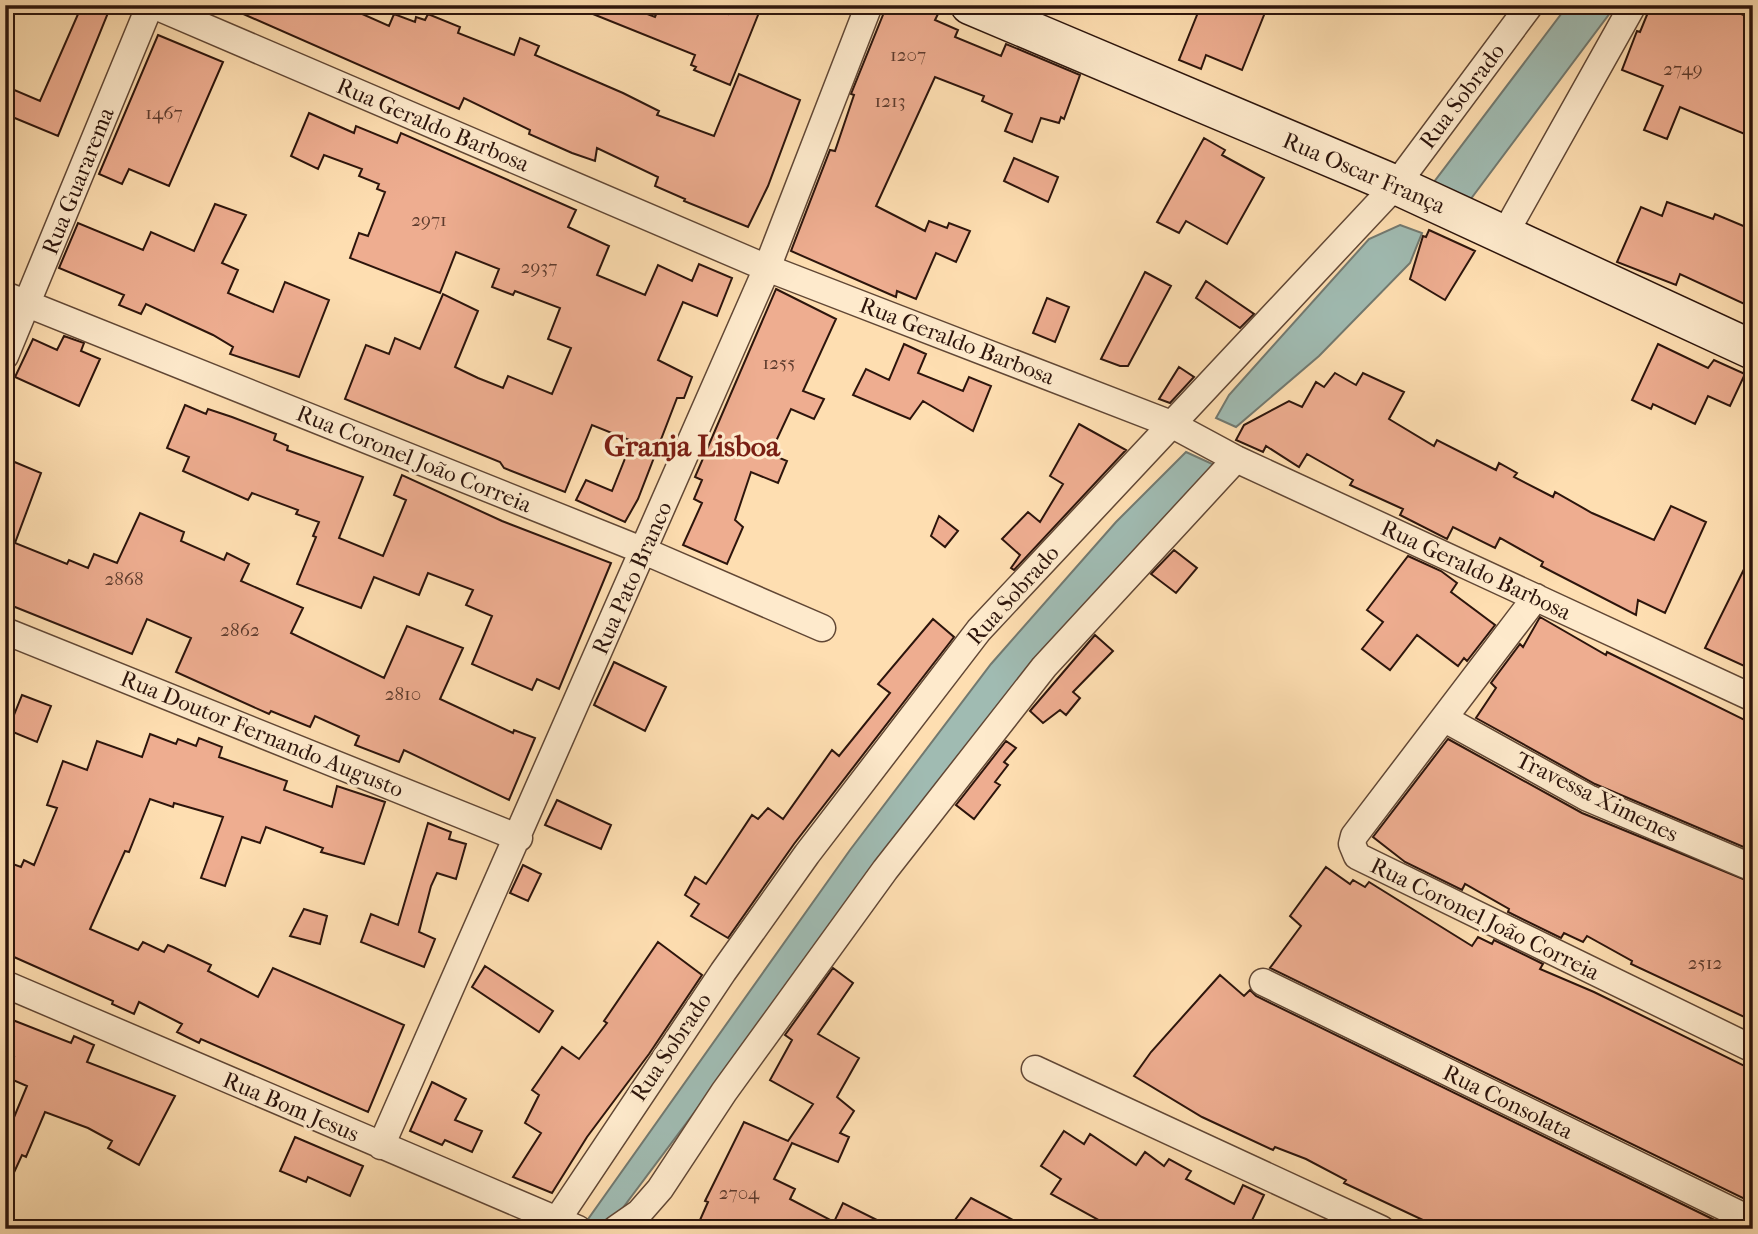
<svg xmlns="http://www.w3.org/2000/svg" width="1758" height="1234" font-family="'IM FELL French Canon',serif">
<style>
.water{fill:#a0bbb2;stroke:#727970;stroke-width:2}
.building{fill:#eead90;stroke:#2d150c;stroke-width:2}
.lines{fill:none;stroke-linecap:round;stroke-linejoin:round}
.street-casing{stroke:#614735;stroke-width:29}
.secondary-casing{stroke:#2d150c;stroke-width:41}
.street{stroke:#feeacc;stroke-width:26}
.secondary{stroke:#feeacc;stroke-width:38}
.labels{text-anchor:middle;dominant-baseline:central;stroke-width:6;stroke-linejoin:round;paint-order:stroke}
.number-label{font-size:19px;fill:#5d3b2d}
.street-label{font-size:23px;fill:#2d150c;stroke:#feeacc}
.district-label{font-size:30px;font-weight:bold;fill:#7a1f14;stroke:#feeacc}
</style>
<rect width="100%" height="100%" fill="#fedeb1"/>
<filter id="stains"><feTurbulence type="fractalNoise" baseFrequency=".00286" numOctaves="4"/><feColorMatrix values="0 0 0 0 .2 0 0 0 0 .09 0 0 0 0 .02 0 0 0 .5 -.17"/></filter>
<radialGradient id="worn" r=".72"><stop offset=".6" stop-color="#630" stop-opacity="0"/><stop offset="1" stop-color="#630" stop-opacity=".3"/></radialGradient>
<path class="water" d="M 1568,5 L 1616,5 L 1470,200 L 1434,182 Z
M 1400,225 L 1422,233 L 1410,263 L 1319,356 L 1236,427 L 1216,418 L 1229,395 L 1369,239 Z
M 1186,452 L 1219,467 L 1033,660 L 607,1229 L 586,1222 L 850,850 L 991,664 L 1116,522 Z"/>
<path class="building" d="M 82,5 L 108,13 L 58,136 L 5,114 L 5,86 L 40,101 Z
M 223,5 L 342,5 L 389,26 L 394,14 L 415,22 L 416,17 L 425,20 L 428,14 L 460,27 L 458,33 L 514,55 L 520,38 L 539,46 L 535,55 L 623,93 L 659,111 L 657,115 L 714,136 L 739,74 L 800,100 L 768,186 L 748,227 L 684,201 L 685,199 L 655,186 L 658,177 L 597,148 L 595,161 L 572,153 L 529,134 L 530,130 L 464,98 L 459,109 Z
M 624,5 L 655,17 L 660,5 L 707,5 L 728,14 L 731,5 L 762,5 L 730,85 L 694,70 L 696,67 L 691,65 L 695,55 L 573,6 Z
M 887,5 L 917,5 L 938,14 L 935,20 L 958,30 L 955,37 L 1001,56 L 1006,44 L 1080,75 L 1064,119 L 1061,117 L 1059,123 L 1041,118 L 1032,142 L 1005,131 L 1012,114 L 982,101 L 984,96 L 935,77 L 876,206 L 925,231 L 929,221 L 947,228 L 949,223 L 970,231 L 956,262 L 936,253 L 916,299 L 897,291 L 896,297 L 791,251 L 830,150 L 835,151 L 854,95 L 851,94 Z
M 1201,5 L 1268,5 L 1242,70 L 1206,55 L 1201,69 L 1179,60 Z
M 1651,5 L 1720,5 L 1753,19 L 1753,120 L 1747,135 L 1680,107 L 1667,139 L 1644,130 L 1663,86 L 1622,70 L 1637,31 L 1640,32 Z
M 158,35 L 223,62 L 169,186 L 129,169 L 122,184 L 99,174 Z
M 309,113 L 354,133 L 356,126 L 397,143 L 401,133 L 576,210 L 568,227 L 609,246 L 597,275 L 645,295 L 658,265 L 692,281 L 699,264 L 732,278 L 717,316 L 683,302 L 658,360 L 692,377 L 684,398 L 677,398 L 638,499 L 625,522 L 576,500 L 586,480 L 612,491 L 632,441 L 592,425 L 565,492 L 504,468 L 500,462 L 345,399 L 366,345 L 389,354 L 395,338 L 420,349 L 443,294 L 478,311 L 455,367 L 478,378 L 503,388 L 508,376 L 552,394 L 571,348 L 548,339 L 560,308 L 515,291 L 513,295 L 492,287 L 499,269 L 456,252 L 440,293 L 350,258 L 359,233 L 368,236 L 385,192 L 377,189 L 379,184 L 359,176 L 362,169 L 324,155 L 318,169 L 291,156 Z
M 1204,138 L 1225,150 L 1222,155 L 1264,178 L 1227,244 L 1186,221 L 1179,233 L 1157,222 Z
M 1014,158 L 1058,177 L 1048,202 L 1004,181 Z
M 1667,202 L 1713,219 L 1715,214 L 1753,230 L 1753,308 L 1680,274 L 1676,285 L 1617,262 L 1641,207 L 1662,216 Z
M 215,204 L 246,215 L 222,263 L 238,270 L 228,293 L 273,312 L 285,282 L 329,300 L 299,377 L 230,354 L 233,347 L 213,335 L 146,304 L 141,314 L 119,305 L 124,295 L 59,268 L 78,223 L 143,250 L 151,232 L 194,251 Z
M 1429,230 L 1475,251 L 1445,300 L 1410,279 L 1423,236 L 1426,237 Z
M 1145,272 L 1171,286 L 1128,366 L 1120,366 L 1101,359 Z
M 1206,281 L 1254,314 L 1240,328 L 1196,298 Z
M 776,289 L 836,319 L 803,391 L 824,399 L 814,419 L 791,409 L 770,454 L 787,461 L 778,483 L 751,472 L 735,520 L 743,527 L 727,564 L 683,545 L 702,503 L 694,499 L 702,480 L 695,477 Z
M 1047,298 L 1069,307 L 1055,342 L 1033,333 Z
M 64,336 L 84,343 L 81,351 L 100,359 L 79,406 L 15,377 L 33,339 L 57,350 Z
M 904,344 L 926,354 L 918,373 L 963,391 L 969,377 L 991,386 L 973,431 L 923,401 L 910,419 L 853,395 L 866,369 L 889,380 Z
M 1658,344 L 1708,368 L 1714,360 L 1745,374 L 1730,406 L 1708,396 L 1695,424 L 1653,404 L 1651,409 L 1632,400 Z
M 1179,367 L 1194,377 L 1170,403 L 1159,399 Z
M 1335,373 L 1356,385 L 1363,373 L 1404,392 L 1389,419 L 1434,446 L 1437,440 L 1496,470 L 1499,463 L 1517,473 L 1514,477 L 1553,497 L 1555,492 L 1592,513 L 1654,540 L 1671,506 L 1706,522 L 1665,613 L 1638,600 L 1636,615 L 1541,566 L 1543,562 L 1500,538 L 1495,548 L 1453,527 L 1447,539 L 1400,515 L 1403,509 L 1350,485 L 1353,480 L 1307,454 L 1299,467 L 1266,446 L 1263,452 L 1236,440 L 1244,425 L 1289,401 L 1302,407 L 1316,382 L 1324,387 Z
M 185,405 L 206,414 L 208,409 L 232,417 L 276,434 L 274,440 L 288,446 L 287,450 L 363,477 L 339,538 L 383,556 L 406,500 L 394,495 L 402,475 L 502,521 L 611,563 L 559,689 L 537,679 L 532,690 L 472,664 L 492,616 L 466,605 L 473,590 L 428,573 L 419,595 L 374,577 L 361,608 L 297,584 L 316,537 L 313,536 L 319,522 L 296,514 L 298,510 L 252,493 L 248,500 L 183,471 L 189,457 L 167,448 Z
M 1079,424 L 1126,450 L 1014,570 L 1011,568 L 1020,555 L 1002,539 L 1028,512 L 1040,522 L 1063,484 L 1050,476 Z
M 5,458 L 41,473 L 15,543 L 67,564 L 69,560 L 88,568 L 94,554 L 117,563 L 140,513 L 184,532 L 181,541 L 224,560 L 227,553 L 249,564 L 241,581 L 303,608 L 291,633 L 384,678 L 407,626 L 463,648 L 440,699 L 513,733 L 514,730 L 535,738 L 509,800 L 404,750 L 399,762 L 355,745 L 359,736 L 315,716 L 310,727 L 271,711 L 269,714 L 176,672 L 191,638 L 147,619 L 132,654 L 5,603 Z
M 939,516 L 958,531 L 945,547 L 931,536 Z
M 1174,550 L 1197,568 L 1176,593 L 1151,574 Z
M 1753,551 L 1753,670 L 1705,648 Z
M 1408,556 L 1441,571 L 1457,583 L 1451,592 L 1495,625 L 1467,661 L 1464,658 L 1458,666 L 1417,635 L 1390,670 L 1362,649 L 1383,622 L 1367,610 Z
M 1540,617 L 1606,655 L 1607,652 L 1753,724 L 1753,851 L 1595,784 L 1476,718 L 1496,688 L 1491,683 L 1520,644 L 1523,647 Z
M 933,619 L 954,637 L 794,844 L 728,938 L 691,916 L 699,904 L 685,895 L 695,877 L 706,884 L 752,815 L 758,819 L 768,808 L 783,819 L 832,750 L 839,756 L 890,693 L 878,684 Z
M 1095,635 L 1113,651 L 1073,692 L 1080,698 L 1066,715 L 1060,710 L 1043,723 L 1030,711 Z
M 614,662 L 666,687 L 645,731 L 594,705 Z
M 22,695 L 51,706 L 37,742 L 8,730 Z
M 150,734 L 176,744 L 178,739 L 196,746 L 199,738 L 222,747 L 219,757 L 287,781 L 284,790 L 332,807 L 337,786 L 385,802 L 364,864 L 321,852 L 323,848 L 266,827 L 260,843 L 242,837 L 225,886 L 201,878 L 223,817 L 174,803 L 173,807 L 150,799 L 129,852 L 125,851 L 90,929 L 138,950 L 143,942 L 164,952 L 168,945 L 173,947 L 211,965 L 208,971 L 258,997 L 273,968 L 404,1025 L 368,1112 L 201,1039 L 199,1043 L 177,1032 L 182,1024 L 139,1002 L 134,1014 L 112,1004 L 113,1001 L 5,953 L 5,875 L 10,863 L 21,867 L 24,860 L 34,865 L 57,808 L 47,805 L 63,761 L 87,770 L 97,741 L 142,757 Z
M 1448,739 L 1582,813 L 1753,883 L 1753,1021 L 1631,964 L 1632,961 L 1587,936 L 1583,942 L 1564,933 L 1561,938 L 1508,912 L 1509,909 L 1465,884 L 1462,890 L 1405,862 L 1373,837 Z
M 1006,741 L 1016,748 L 1004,762 L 1008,765 L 995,782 L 1000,785 L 974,819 L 956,805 Z
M 557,800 L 611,825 L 601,849 L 545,825 Z
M 428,823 L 451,832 L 449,839 L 466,844 L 456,879 L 437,873 L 431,886 L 419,932 L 435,939 L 424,967 L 361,942 L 371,914 L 398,925 Z
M 523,865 L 541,874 L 528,901 L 510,893 Z
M 1326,867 L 1350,884 L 1353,880 L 1365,887 L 1369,882 L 1472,946 L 1478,937 L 1492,944 L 1494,940 L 1543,964 L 1540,969 L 1594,992 L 1753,1070 L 1753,1203 L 1270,968 L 1301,926 L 1290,916 Z
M 304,909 L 327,916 L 320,944 L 290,936 Z
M 658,942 L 702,975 L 649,1054 L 587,1137 L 552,1193 L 513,1177 L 541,1133 L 525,1123 L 539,1095 L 532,1090 L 562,1047 L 579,1059 L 607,1023 L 604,1021 Z
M 485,966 L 553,1011 L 539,1032 L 472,987 Z
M 833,968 L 853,983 L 818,1034 L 859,1058 L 837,1097 L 854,1111 L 840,1133 L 849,1137 L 838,1162 L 792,1143 L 774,1179 L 795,1189 L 790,1199 L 834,1222 L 843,1203 L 895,1229 L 696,1229 L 708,1202 L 705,1201 L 744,1122 L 788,1141 L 813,1104 L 770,1080 L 792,1040 L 785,1035 Z
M 1220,975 L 1244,996 L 1250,990 L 1256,996 L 1733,1229 L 1442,1229 L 1344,1183 L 1346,1180 L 1306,1159 L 1275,1147 L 1273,1150 L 1202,1117 L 1134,1076 L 1151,1052 Z
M 5,1017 L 71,1043 L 74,1036 L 94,1045 L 87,1062 L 175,1096 L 139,1165 L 108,1148 L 112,1141 L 88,1128 L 45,1112 L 26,1157 L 22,1155 L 5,1192 L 5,1139 L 27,1086 L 6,1077 L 14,1057 L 5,1053 Z
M 432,1082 L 466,1099 L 455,1120 L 482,1131 L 472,1152 L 445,1140 L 442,1145 L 410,1131 Z
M 1064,1131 L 1084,1144 L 1090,1134 L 1136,1165 L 1145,1152 L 1164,1166 L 1169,1159 L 1191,1171 L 1186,1179 L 1234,1204 L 1243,1185 L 1264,1195 L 1248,1229 L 1124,1229 L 1116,1223 L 1113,1228 L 1051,1194 L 1061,1179 L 1041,1166 Z
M 295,1137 L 363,1166 L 350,1196 L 308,1177 L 306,1182 L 280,1171 Z
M 971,1198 L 1030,1229 L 973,1229 L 955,1220 Z"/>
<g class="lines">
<g class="street-casing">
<path id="street" d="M 153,5 L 767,268 L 1171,424 L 1236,459 L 1753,698
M 1504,235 L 1633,5
M 5,295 L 644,551 L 822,628
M 5,356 L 150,5
M 1536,597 L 1354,836 L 1352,844 L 1357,856 L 1753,1049
M 5,631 L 519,838
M 1445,719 L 1588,798 L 1753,868
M 1263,982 L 1753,1221
M 5,984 L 578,1229
M 1035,1069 L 1381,1229
M 381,1146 L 767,268 L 869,5
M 551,1229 L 723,972 L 807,854 L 979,630 L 1396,185 L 1530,5
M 616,1229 L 639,1213 L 660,1189 L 724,1092 L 885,870 L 1044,667 L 1236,459"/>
</g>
<g class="secondary-casing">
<path id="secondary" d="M 970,5 L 1396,185 L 1753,350"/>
</g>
<use href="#street" class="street"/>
<use href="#secondary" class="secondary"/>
</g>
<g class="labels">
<g class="number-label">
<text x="908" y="55">1207</text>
<text x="1683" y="69">2749</text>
<text x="890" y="101">1213</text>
<text x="164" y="113">1467</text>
<text x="429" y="220">2971</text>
<text x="539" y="267">2937</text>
<text x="779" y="363">1255</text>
<text x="124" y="579">2868</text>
<text x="240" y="630">2862</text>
<text x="403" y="694">2810</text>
<text x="1705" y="963">2512</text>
<text x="739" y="1193">2704</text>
</g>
<g class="street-label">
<text transform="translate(1462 96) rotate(-53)">Rua Sobrado</text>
<text transform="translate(433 125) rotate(23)">Rua Geraldo Barbosa</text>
<text transform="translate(1364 173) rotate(23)">Rua Oscar França</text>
<text transform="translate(78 181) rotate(-68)">Rua Guararema</text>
<text transform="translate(957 341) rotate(21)">Rua Geraldo Barbosa</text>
<text transform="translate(414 459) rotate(22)">Rua Coronel João Correia</text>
<text transform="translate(1476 570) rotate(25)">Rua Geraldo Barbosa</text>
<text transform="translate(632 578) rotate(-66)">Rua Pato Branco</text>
<text transform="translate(1013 595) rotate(-48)">Rua Sobrado</text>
<text transform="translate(262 734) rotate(22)">Rua Doutor Fernando Augusto</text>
<text transform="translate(1597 797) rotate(26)">Travessa Ximenes</text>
<text transform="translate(1485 919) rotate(26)">Rua Coronel João Correia</text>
<text transform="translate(671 1047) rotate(-56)">Rua Sobrado</text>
<text transform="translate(1508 1102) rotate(26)">Rua Consolata</text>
<text transform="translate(291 1107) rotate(23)">Rua Bom Jesus</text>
</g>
<g class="district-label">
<text x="692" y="446">Granja Lisboa</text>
</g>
</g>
<rect width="1758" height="1234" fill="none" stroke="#fedeb1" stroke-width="28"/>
<rect x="7" y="7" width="1744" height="1220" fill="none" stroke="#2d150c" stroke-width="3.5"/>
<rect x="14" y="14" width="1730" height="1206" fill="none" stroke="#2d150c" stroke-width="2"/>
<rect width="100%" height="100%" filter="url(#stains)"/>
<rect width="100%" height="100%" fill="url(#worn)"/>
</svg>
